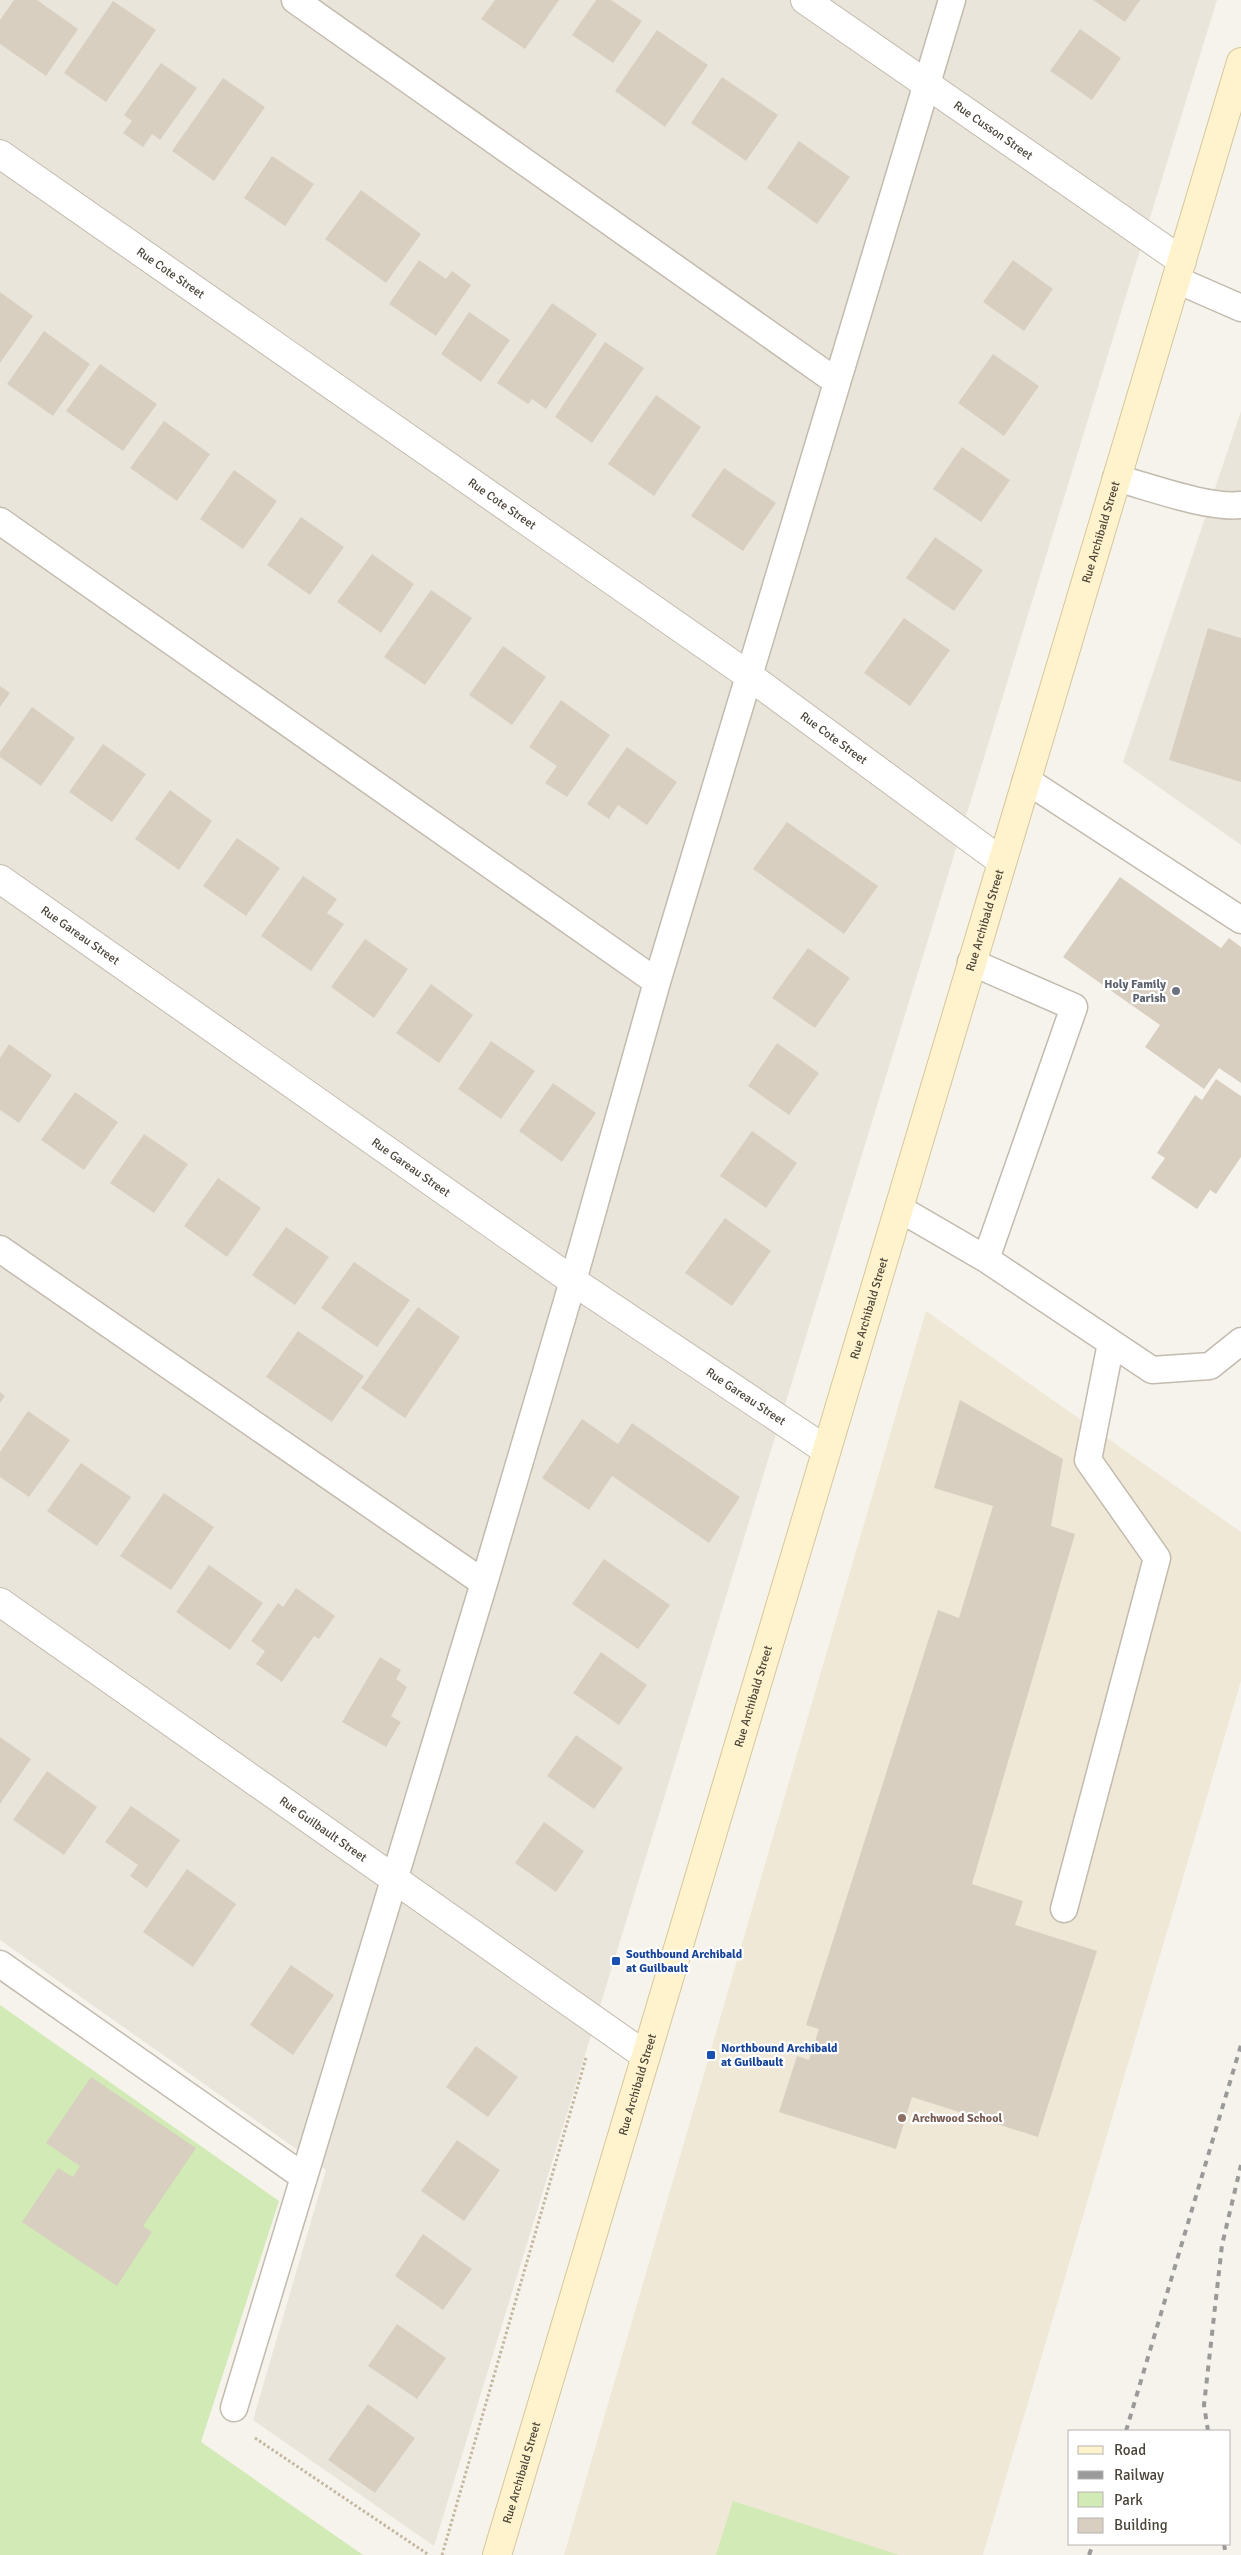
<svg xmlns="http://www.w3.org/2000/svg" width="1241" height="2555" font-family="Signika,sans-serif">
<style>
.residential{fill:#eae5da}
.education{fill:#efe8d6}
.green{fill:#d2eab5}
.building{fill:#d8cfc1}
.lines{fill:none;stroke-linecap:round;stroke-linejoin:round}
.lane-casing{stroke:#c2bbae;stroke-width:29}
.street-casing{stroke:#c2bbae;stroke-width:30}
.secondary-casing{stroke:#d6c79b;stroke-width:30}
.path{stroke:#c4b79f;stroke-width:3;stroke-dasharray:2.5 2.5;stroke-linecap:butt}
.lane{stroke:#fff;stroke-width:26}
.street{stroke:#fff;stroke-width:28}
.secondary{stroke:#fff3cd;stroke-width:28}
.rail{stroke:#9a9a9a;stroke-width:4;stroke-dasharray:6 6;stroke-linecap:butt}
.worship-dot{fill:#6b7280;stroke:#fff;stroke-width:2}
.transit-dot{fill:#1a4fb4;stroke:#fff;stroke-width:2}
.education-dot{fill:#8d6e63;stroke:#fff;stroke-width:2}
.labels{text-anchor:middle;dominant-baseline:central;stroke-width:4.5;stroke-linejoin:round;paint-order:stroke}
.street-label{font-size:12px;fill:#4b4439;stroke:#fff}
.worship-label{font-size:12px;font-weight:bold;fill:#5b616d;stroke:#fff;text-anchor:end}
.transit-label{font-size:12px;font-weight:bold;fill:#164399;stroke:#fff;text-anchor:start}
.education-label{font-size:12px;font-weight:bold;fill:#785e54;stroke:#fff;text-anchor:start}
</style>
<rect width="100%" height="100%" fill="#f6f3ec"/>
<path class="residential" d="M 0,0 L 1217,0 L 434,2546 L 253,2420 L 326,2170 L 0,1940 Z
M 1241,411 L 1241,845 L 1123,762 Z"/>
<path class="education" d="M 926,1311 L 1241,1532 L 1241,1681 L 983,2555 L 564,2555 Z"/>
<path class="green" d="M 0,2005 L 279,2201 L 201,2442 L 363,2555 L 0,2555 Z
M 733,2501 L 899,2555 L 716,2555 Z"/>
<path class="building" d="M 14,0 L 37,0 L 78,29 L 46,76 L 0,44 L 0,20 Z
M 495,0 L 559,0 L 525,49 L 481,19 Z
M 596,0 L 611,0 L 642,21 L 613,63 L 572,35 Z
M 1093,0 L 1140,0 L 1125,22 Z
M 113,1 L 156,30 L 106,102 L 64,73 Z
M 1080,29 L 1121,58 L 1092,100 L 1050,71 Z
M 657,30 L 708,65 L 665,127 L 615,91 Z
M 161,63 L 197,88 L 160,140 L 152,134 L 143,147 L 123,133 L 132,121 L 124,115 Z
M 722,77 L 778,115 L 746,161 L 691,123 Z
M 223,78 L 265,107 L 214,181 L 172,151 Z
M 799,141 L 850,177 L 817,224 L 767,188 Z
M 272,156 L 314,184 L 285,226 L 244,198 Z
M 361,190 L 421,234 L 386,283 L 325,239 Z
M 419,260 L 446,279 L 452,271 L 471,285 L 436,336 L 389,304 Z
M 1013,260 L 1053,289 L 1024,331 L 983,302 Z
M 0,292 L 33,316 L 0,363 Z
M 552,303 L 597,334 L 546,409 L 532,399 L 528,404 L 497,383 Z
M 469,312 L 510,340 L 481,382 L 441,354 Z
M 44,331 L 90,364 L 53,416 L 7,384 Z
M 605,342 L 644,368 L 592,443 L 555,417 Z
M 993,354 L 1039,386 L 1004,436 L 958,403 Z
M 100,364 L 157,404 L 123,451 L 66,411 Z
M 656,395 L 701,427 L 654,496 L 608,464 Z
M 164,421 L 210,454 L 177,501 L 130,468 Z
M 962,447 L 1010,480 L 981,522 L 933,489 Z
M 724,468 L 776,503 L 743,551 L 691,516 Z
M 234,470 L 277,501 L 243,549 L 200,519 Z
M 301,517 L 344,547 L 310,595 L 267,565 Z
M 935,537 L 983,570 L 954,611 L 906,578 Z
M 372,554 L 414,584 L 381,633 L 337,602 Z
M 431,590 L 472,618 L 425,685 L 384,657 Z
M 904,618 L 950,650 L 910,706 L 864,673 Z
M 1208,628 L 1241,638 L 1241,782 L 1169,760 Z
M 503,646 L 546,677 L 512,725 L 469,695 Z
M 0,686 L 10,693 L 0,707 Z
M 561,700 L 610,735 L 567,797 L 545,783 L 557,766 L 529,747 Z
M 32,707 L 75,738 L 41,786 L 0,757 L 0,752 Z
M 103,744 L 146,774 L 112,822 L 69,792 Z
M 627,747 L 677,782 L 647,825 L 618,805 L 609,819 L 587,804 Z
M 170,790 L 212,821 L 179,870 L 135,839 Z
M 787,822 L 878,886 L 844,934 L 753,869 Z
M 237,838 L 280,868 L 246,916 L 203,886 Z
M 303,876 L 337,899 L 327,913 L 344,924 L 311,971 L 261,936 Z
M 1120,877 L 1221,948 L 1229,938 L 1241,947 L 1241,1083 L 1219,1068 L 1204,1089 L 1145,1047 L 1160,1025 L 1063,957 Z
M 365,939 L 408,969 L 374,1018 L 331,987 Z
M 808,948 L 850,978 L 815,1028 L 772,998 Z
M 431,984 L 473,1015 L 439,1063 L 396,1033 Z
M 491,1041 L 535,1071 L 501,1119 L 458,1089 Z
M 777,1043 L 819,1073 L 789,1115 L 748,1086 Z
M 9,1044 L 52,1075 L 19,1123 L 0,1110 L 0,1058 Z
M 1216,1079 L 1241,1096 L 1241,1157 L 1216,1194 L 1210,1190 L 1197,1209 L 1151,1178 L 1165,1158 L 1157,1153 L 1195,1095 L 1202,1100 Z
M 553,1083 L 596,1113 L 562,1162 L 519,1131 Z
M 75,1092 L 118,1122 L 84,1170 L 41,1140 Z
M 752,1131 L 797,1163 L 766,1208 L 720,1176 Z
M 144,1134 L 188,1164 L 154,1213 L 110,1183 Z
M 218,1178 L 261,1208 L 227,1257 L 184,1226 Z
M 725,1218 L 771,1251 L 732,1306 L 685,1273 Z
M 286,1227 L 329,1257 L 295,1305 L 252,1275 Z
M 354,1262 L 410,1300 L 377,1347 L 321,1308 Z
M 418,1307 L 460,1337 L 405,1418 L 361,1388 Z
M 298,1331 L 364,1376 L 332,1422 L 266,1377 Z
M 0,1392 L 5,1396 L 0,1403 Z
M 960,1400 L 1063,1459 L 1051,1526 L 1075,1534 L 972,1884 L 1023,1901 L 1015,1925 L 1097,1951 L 1038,2137 L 912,2097 L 896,2149 L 779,2112 L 797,2056 L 809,2060 L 819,2029 L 806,2025 L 938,1610 L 959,1618 L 993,1506 L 934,1488 Z
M 28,1411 L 70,1440 L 29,1497 L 0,1477 L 0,1452 Z
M 582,1419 L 618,1444 L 632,1423 L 740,1497 L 709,1543 L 612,1476 L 589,1510 L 542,1478 Z
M 81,1463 L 131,1497 L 97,1546 L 47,1511 Z
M 164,1493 L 214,1527 L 171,1590 L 120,1556 Z
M 604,1559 L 670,1605 L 638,1649 L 572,1604 Z
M 209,1565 L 263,1603 L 230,1650 L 176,1612 Z
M 296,1588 L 335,1616 L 319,1639 L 314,1636 L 282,1682 L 256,1664 L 265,1651 L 251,1641 L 278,1603 L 283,1607 Z
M 601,1652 L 647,1685 L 619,1725 L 573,1693 Z
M 380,1657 L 401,1670 L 396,1679 L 407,1687 L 391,1716 L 401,1722 L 386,1747 L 342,1722 Z
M 576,1735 L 623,1768 L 594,1809 L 547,1776 Z
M 0,1737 L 31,1759 L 0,1804 Z
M 47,1771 L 97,1807 L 64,1855 L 13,1820 Z
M 131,1806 L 180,1840 L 147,1888 L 130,1876 L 138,1865 L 105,1842 Z
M 544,1822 L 584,1851 L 556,1892 L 515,1863 Z
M 187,1869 L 236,1904 L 193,1967 L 143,1932 Z
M 291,1965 L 334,1995 L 293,2055 L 250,2025 Z
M 476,2046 L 518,2077 L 488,2117 L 446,2087 Z
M 91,2077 L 196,2148 L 143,2226 L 152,2232 L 117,2286 L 22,2222 L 58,2168 L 73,2177 L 80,2166 L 46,2143 Z
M 457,2140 L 500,2170 L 464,2221 L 421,2191 Z
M 423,2234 L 472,2269 L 443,2310 L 395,2276 Z
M 397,2324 L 446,2358 L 417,2399 L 368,2366 Z
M 368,2404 L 415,2438 L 375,2493 L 328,2460 Z"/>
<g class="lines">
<g class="lane-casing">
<path id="lane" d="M 295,0 L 837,382
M 1177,280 L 1241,308
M 1116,478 C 1150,487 1209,509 1241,505
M 0,521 L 657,982
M 1026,780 L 1241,920
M 971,962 L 1074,1007 L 986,1259
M 900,1209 L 986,1259 L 1152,1370 L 1210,1366 L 1241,1341
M 0,1249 L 484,1583
M 1064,1909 L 1157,1558 L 1088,1460 L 1111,1343
M 0,1964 L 304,2177
M 234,2408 L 484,1583 L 573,1281 L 657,982 L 952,0"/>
</g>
<g class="street-casing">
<g id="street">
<path id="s1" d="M 805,0 L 1182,261"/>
<path id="s2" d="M 0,154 L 748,675 L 1001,861"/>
<path id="s3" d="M 0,879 L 573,1281 L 826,1450"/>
<path id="s4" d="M 0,1602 L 646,2056"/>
</g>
</g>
<g class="secondary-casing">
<g id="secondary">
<path id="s5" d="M 497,2555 L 1241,62"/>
</g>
</g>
<path class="path" d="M 255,2438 L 429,2555
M 442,2555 L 586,2058"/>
<use href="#lane" class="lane"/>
<use href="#street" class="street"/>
<use href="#secondary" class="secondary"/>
<path class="rail" d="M 1126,2431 L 1241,2045
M 1208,2431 L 1204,2405 L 1222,2245 L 1241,2165
M 1224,2544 L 1226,2555
M 1089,2555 L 1093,2544"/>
</g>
<circle class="worship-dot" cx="1176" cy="991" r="5"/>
<g class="transit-dot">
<rect x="611" y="1956" width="10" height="10" rx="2.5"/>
<rect x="706" y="2050" width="10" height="10" rx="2.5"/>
</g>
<circle class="education-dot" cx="902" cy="2118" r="5"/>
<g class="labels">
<g class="street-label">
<text stroke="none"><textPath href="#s1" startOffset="229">Rue Cusson Street</textPath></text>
<text stroke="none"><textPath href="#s2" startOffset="208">Rue Cote Street</textPath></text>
<text stroke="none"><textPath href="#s2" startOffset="612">Rue Cote Street</textPath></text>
<text stroke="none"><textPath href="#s5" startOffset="2111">Rue Archibald Street</textPath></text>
<text stroke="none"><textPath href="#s2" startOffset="1018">Rue Cote Street</textPath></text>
<text stroke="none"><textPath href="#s5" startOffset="1706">Rue Archibald Street</textPath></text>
<text stroke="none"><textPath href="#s3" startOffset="98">Rue Gareau Street</textPath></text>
<text stroke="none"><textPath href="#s3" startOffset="502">Rue Gareau Street</textPath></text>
<text stroke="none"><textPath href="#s5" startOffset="1301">Rue Archibald Street</textPath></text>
<text stroke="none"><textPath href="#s3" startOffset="908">Rue Gareau Street</textPath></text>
<text stroke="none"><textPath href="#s5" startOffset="896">Rue Archibald Street</textPath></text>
<text stroke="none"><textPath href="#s4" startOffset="395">Rue Guilbault Street</textPath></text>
<text stroke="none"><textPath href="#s5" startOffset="491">Rue Archibald Street</textPath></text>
<text stroke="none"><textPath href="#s5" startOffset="86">Rue Archibald Street</textPath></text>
</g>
<g class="worship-label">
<text x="1166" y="984">Holy Family<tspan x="1166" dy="14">Parish</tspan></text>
</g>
<g class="transit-label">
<text x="626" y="1954">Southbound Archibald<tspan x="626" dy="14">at Guilbault</tspan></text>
<text x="721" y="2048">Northbound Archibald<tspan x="721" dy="14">at Guilbault</tspan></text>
</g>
<g class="education-label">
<text x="912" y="2118">Archwood School</text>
</g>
</g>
<rect x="1068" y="2430" width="162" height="115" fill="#ffffff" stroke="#b7b4b0"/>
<rect x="1078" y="2446" width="25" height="8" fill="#fff3cd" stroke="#b7b4b0"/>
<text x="1114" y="2455" font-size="15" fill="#4b4439">Road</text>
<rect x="1078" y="2471" width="25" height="8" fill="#9a9a9a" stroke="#b7b4b0"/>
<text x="1114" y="2480" font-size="15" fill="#4b4439">Railway</text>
<rect x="1078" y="2492" width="25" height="15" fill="#d2eab5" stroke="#b7b4b0"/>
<text x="1114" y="2505" font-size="15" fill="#4b4439">Park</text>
<rect x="1078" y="2518" width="25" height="15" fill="#d8cfc1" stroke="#b7b4b0"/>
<text x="1114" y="2530" font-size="15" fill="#4b4439">Building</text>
</svg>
